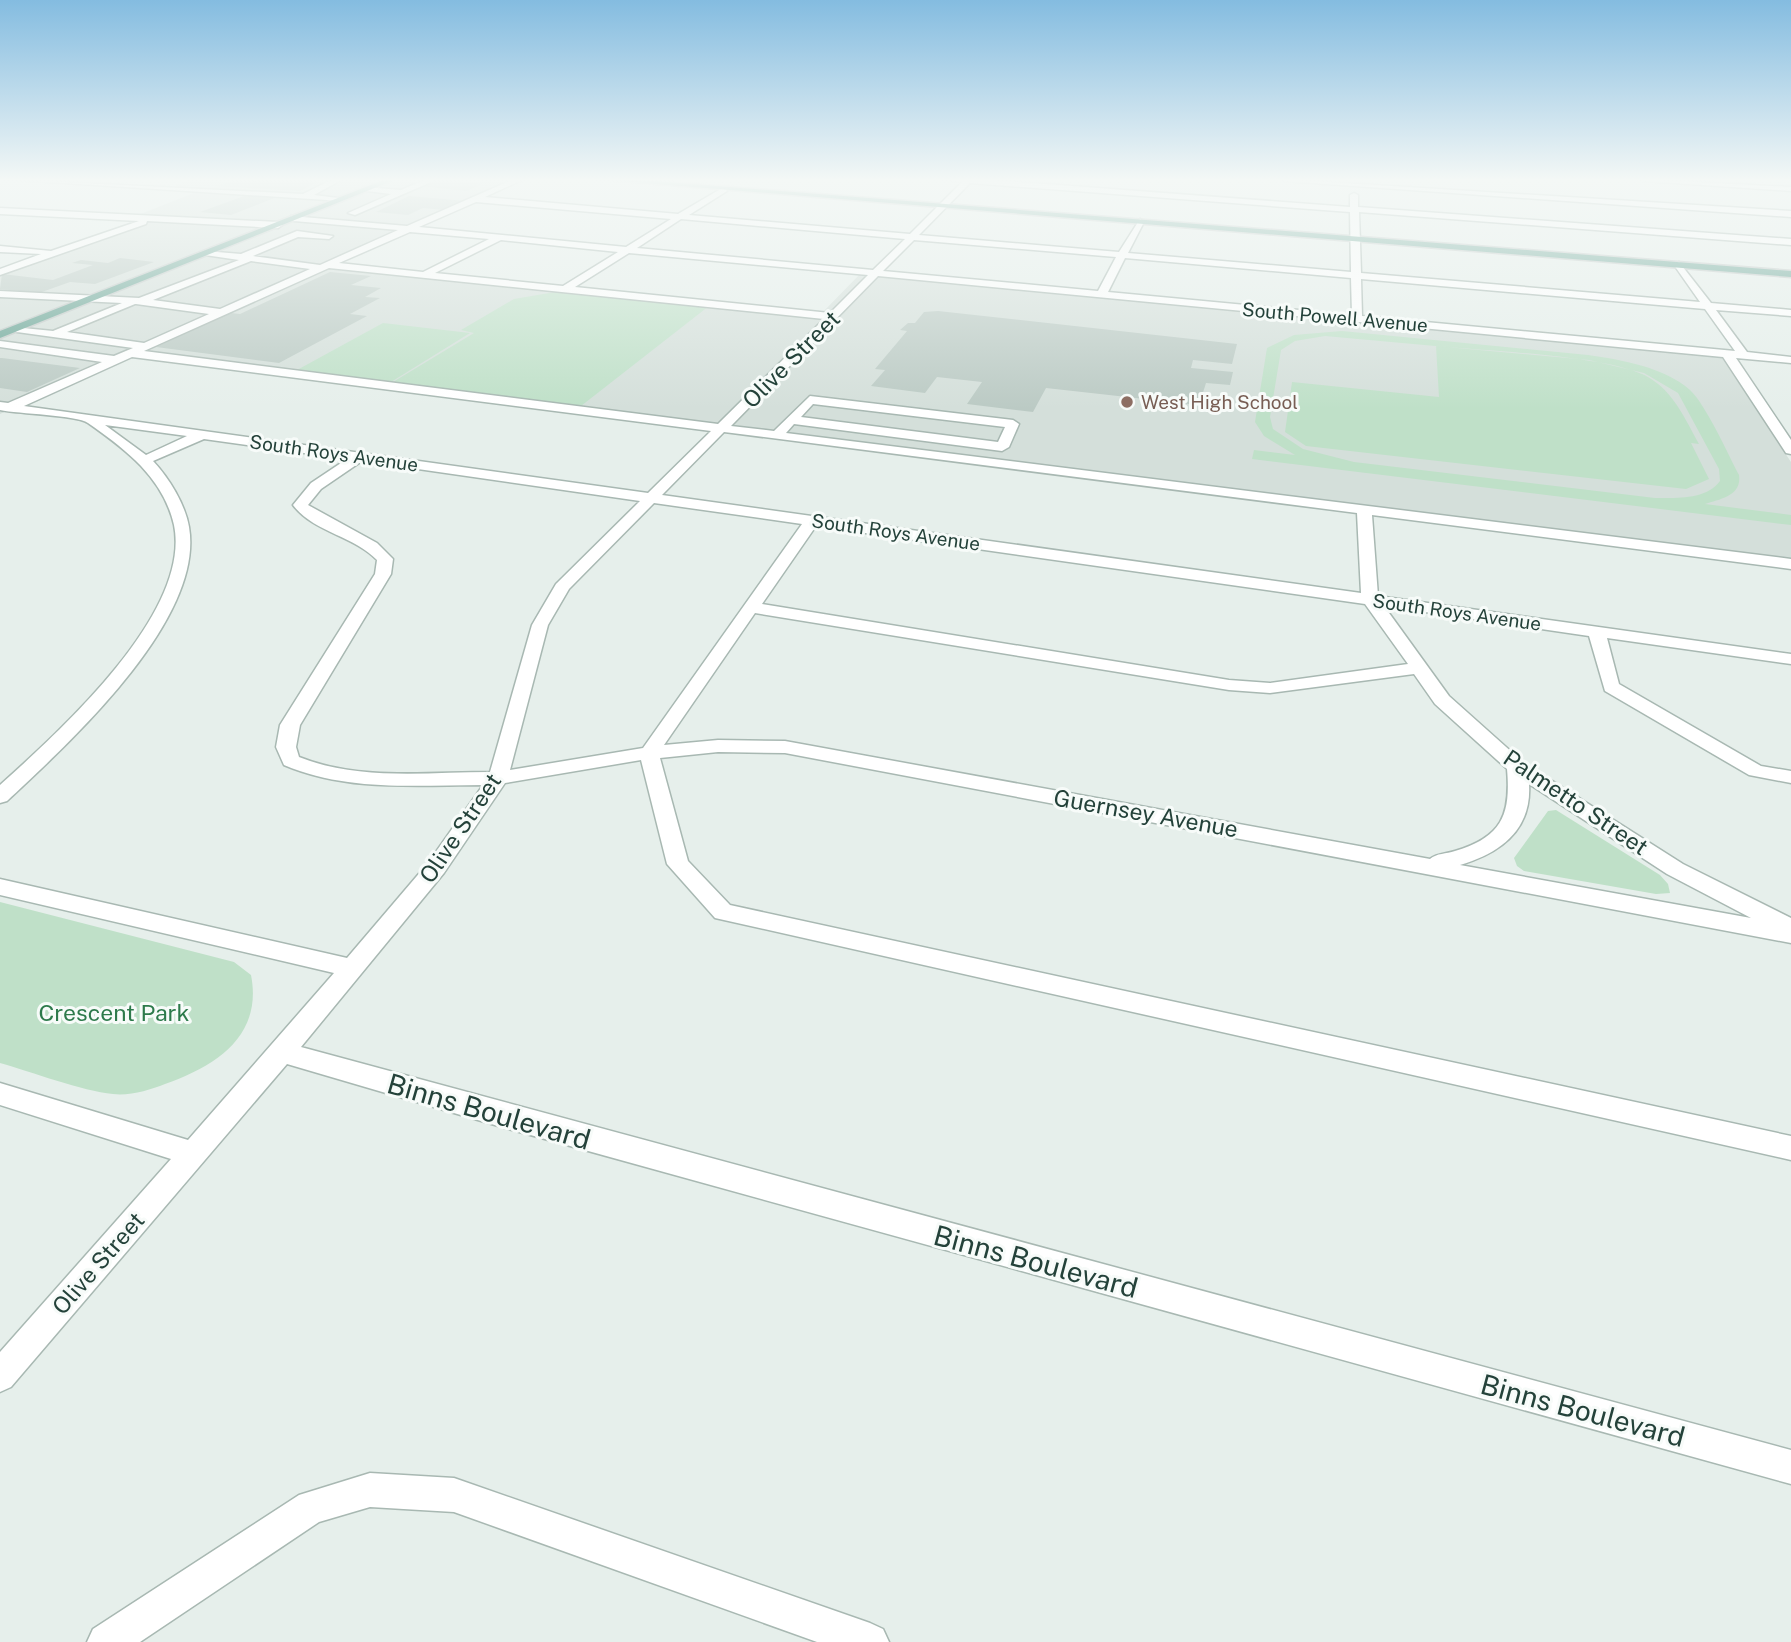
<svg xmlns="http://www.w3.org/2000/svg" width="1791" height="1642" font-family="'Public Sans',sans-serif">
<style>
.built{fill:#d4dfda}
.green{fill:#bfe0c8;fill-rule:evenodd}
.building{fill:#bbcac4}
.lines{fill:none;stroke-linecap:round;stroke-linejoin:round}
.minor-casing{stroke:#a8b8b2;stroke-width:3}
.major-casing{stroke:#c2cac8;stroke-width:3}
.minor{fill:#fff;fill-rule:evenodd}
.major{fill:#6aa596;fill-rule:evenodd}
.education-dot{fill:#8d6e63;stroke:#f7fbf9;stroke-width:2.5}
.labels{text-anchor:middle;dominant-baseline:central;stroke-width:6;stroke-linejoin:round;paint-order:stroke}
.far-street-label{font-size:19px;fill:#24423a;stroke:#f7fbf9}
.far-education-label{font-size:19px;fill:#785e54;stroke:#f7fbf9;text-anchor:start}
.street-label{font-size:23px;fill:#24423a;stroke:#f7fbf9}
.park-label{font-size:23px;fill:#2d7a4b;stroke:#f7fbf9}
.near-street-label{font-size:28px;fill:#24423a;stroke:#f7fbf9}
</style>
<rect width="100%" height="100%" fill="#e6efeb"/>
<path class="built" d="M 192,179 L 523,179 L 334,263 L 822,313 L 860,274 L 1720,355 L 1791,462 L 1791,566 L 133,353 L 0,414 L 0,271 L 147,219 L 133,217 L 204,189 L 175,186 Z"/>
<path class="green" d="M 561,291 L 709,306 L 581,406 L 393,382 L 474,333 L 461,330 L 514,299 Z
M 383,323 L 470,333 L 391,382 L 297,370 Z
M 1342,331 L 1588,355 C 1622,360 1664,367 1690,390 C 1706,405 1728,454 1739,475 C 1742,496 1720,499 1705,504 L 1791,515 L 1791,525 L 1252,459 L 1254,450 L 1295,455 L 1264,436 L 1255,422 L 1267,348 L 1294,335 ZM 1325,336 L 1589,360 L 1644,373 L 1678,393 L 1719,469 L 1720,481 C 1706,500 1676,498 1655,498 L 1354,462 L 1303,449 L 1273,429 L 1270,417 L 1281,350 L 1295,341 Z
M 1436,346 C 1485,351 1609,355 1648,377 C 1674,392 1685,419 1699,444 L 1691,443 L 1709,479 L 1686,489 L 1306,446 L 1285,432 L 1292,382 L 1439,397 Z
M 1556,810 L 1660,875 L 1668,884 L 1670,893 L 1656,894 L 1524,871 L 1517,866 L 1514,858 L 1548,811 Z
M 0,902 L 234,962 L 251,975 C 263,1036 216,1066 165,1084 C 150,1090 130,1096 113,1094 C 82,1091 32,1072 0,1063 Z"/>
<path class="building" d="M 241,179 L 323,179 L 300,191 L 215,186 Z
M 437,179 L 483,184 L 466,191 L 420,186 Z
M 247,195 L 277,197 L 231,215 L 200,212 Z
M 409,196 L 466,201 L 445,210 L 423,208 L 408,215 L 376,212 Z
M 120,258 L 154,262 L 95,284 L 70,282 L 39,293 L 0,289 L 2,274 L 53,280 L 93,265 L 72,263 L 81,260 L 108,263 Z
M 330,272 L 371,276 L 351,285 L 381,288 L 365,297 L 380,298 L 350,314 L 367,316 L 279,363 L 156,347 L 231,313 L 240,314 Z
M 938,311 L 1237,344 L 1232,364 L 1193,360 L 1191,368 L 1233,372 L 1230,385 L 1206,383 L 1199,405 L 1046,388 L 1033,412 L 967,404 L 982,382 L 937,377 L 925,393 L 871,386 L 885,370 L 875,369 L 907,331 L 900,330 L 908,323 L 915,323 L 924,312 Z
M 0,358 L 2,358 L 80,368 L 27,392 L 0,388 Z"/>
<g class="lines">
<g class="minor-casing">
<path id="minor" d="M 2,179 L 303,194 L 333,179 L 343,179 L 314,195 L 346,199 L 342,201 Z
M 427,179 L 438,179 L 355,215 L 348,213 L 391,194 L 367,191 L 364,187 L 401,190 Z
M 514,179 L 524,179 L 485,197 L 678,214 L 724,187 L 727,191 L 689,215 L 910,234 L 962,182 L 943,179 L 978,179 L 1350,207 L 1350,195 L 1354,193 L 1358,195 L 1358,207 L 1791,239 L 1791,245 L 1359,212 L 1361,273 L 1700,302 L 1674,265 L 1679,262 L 1711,303 L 1791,310 L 1791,316 L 1716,310 L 1747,352 L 1791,357 L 1791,363 L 1736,358 L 1791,440 L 1791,454 L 1786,453 L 1723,357 L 878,276 L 731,426 L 774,431 L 810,396 L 1013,420 L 1019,424 L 1009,447 L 1002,451 L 794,424 L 786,433 L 1791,559 L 1791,569 L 1372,515 L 1378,596 L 1791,654 L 1791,664 L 1607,638 L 1619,684 L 1761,766 L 1791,771 L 1791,783 L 1749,775 L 1605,691 L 1589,636 L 1384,606 L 1449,696 L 1524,763 L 1683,864 L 1791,918 L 1791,943 L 785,753 L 718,752 L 660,758 L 688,861 L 730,905 L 1791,1136 L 1791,1160 L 715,918 L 667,864 L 641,760 L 505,783 L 444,873 L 301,1047 L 1791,1450 L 1791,1484 L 505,1128 L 287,1064 L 11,1387 L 0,1392 L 0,1352 L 171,1159 L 0,1105 L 0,1083 L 188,1140 L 334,973 L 0,895 L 0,879 L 347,958 L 428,863 L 483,785 C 415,785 348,792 284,765 L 276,747 L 280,725 L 375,574 L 377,560 C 354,536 313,532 293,505 L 311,483 L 347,459 L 204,439 L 153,461 C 169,478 185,504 189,527 C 205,620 69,743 7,801 L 0,803 L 0,785 C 59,732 192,613 174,525 C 163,477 125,449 88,423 C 77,415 18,414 0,410 L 0,402 L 8,403 L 102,362 L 0,347 L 0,341 L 114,356 L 133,348 L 17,332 L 12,329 L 13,327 L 53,331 L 122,303 L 0,297 L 0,291 L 139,298 L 239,260 L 205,255 L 205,251 L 241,254 L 297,231 L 333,236 L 329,239 L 298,237 L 253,256 L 320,265 L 398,230 L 294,221 L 291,216 L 407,226 ZM 970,183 L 1350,212 L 1351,272 L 1128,253 L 1144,222 L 1140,219 L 1119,252 L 919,235 ZM 476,202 L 671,219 L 626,247 L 419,227 ZM 681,219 L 905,239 L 873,270 L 637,248 ZM 410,232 L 489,239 L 423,272 L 339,263 ZM 501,240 L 618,252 L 563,286 L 435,273 ZM 914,240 L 1116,257 L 1098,291 L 883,271 ZM 629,253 L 868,275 L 830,313 L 575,287 ZM 1125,258 L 1351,278 L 1352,315 L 1108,292 ZM 251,261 L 310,269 L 220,309 L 153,300 ZM 329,268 L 824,319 L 718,424 L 144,351 ZM 1361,279 L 1705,309 L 1735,351 L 1362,316 ZM 135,304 L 136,304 L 209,314 L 144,343 L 67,332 ZM 132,357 L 711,431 L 648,493 L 24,406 ZM 813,404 L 1005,427 L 998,442 L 801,417 ZM 105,425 L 187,436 L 146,455 ZM 724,432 L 1357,513 L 1361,593 L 662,495 ZM 362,461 L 640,501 L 556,584 L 532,625 L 490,772 C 427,772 359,781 299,757 L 296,747 L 300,725 L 391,574 L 393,559 L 377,543 L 308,505 L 321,489 ZM 654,503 L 802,524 L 643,748 L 510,770 L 548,625 L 569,589 ZM 816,526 L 1365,604 L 1408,664 L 1270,683 L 1229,680 L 762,604 ZM 755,613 L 1229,690 L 1270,693 L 1414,674 L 1435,704 L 1507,769 C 1511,815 1502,837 1455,851 C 1446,854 1437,853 1430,859 L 785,741 L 718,740 L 664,745 ZM 1529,784 L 1667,874 L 1751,918 L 1460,865 C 1501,853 1532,829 1529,784 Z
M 1280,179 L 1791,211 L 1791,217 L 1284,181 Z
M 1640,179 L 1791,187 L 1791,191 L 1644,181 Z
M 0,208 L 278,222 L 282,225 L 278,228 L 147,221 L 146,224 L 0,275 L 0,269 L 41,254 L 0,252 L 0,246 L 51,251 L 139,221 L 0,214 Z
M 370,1473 L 454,1478 L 870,1623 L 883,1629 L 889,1642 L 817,1642 L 454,1512 L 370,1507 L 319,1522 L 140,1642 L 87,1642 L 93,1629 L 299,1495 Z"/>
</g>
<g class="major-casing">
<path id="major" d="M 386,179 L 397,179 L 0,338 L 0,331 Z
M 596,179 L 629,179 L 1791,271 L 1791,277 Z"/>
</g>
<use href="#minor" class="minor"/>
<use href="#major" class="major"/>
</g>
<linearGradient id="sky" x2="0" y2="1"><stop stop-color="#84bce0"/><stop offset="0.44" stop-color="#f4f8f6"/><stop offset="1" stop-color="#f4f8f6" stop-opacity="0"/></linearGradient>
<rect width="1791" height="409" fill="url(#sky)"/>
<circle class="education-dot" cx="1127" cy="402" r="7"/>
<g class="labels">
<g class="far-street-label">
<text transform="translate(1335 317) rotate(5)">South Powell Avenue</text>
<text transform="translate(334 453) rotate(8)">South Roys Avenue</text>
<text transform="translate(896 532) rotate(8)">South Roys Avenue</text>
<text transform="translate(1457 612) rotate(8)">South Roys Avenue</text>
</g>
<g class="far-education-label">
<text x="1141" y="402">West High School</text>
</g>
<g class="street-label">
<text transform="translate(791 359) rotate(-45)">Olive Street</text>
<text transform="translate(1576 802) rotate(34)">Palmetto Street</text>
<text transform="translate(1146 813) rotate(10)">Guernsey Avenue</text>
<text transform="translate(460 828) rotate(-56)">Olive Street</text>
<text transform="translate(98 1263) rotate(-49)">Olive Street</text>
</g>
<g class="park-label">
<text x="114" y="1012">Crescent Park</text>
</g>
<g class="near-street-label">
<text transform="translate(489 1111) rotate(16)">Binns Boulevard</text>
<text transform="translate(1036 1261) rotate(15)">Binns Boulevard</text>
<text transform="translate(1583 1410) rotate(15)">Binns Boulevard</text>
</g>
</g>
</svg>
